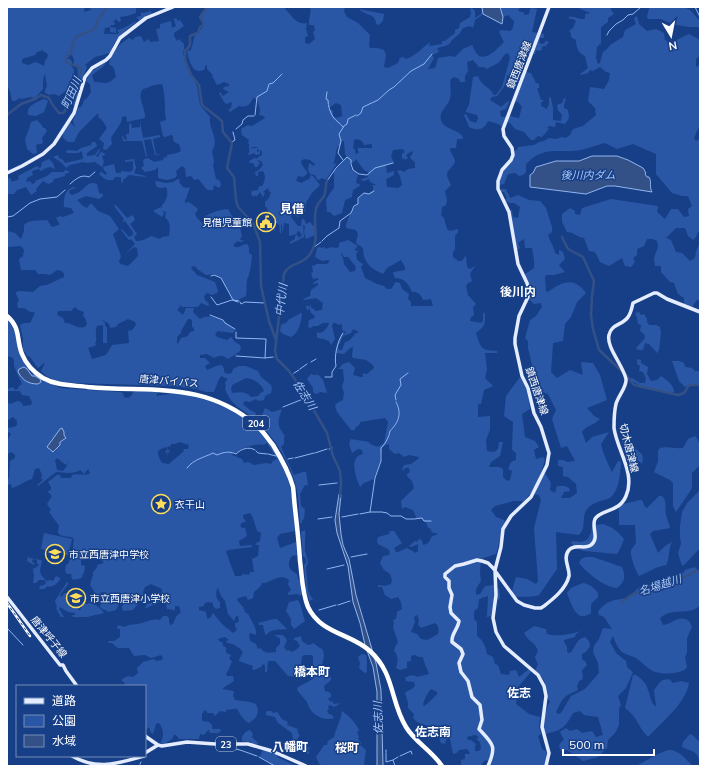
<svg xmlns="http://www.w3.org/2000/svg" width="707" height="773" font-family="Mulish,'Noto Sans JP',sans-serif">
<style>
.green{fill:#2a57a5;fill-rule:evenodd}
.water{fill:#345187;stroke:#90b5f0}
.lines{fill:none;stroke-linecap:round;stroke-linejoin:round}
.stream{stroke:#90b5f0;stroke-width:1}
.river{stroke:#345187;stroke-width:2.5}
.major{stroke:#e4ecff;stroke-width:3.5}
.highway{stroke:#fff;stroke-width:4.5}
.rail-casing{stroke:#fff;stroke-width:2.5}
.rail{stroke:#173f87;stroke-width:1;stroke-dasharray:3;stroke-linecap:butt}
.labels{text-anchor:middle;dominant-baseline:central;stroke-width:3;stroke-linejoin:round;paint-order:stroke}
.shield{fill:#173f87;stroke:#b9c5db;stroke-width:1}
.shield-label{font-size:9px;font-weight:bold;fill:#fff}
.street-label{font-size:10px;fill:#fff;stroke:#173f87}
.poi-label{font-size:10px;fill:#fff;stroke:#173f87;text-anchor:start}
.water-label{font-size:11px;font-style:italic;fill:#a9c5f5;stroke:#173f87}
.quarter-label{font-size:12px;font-weight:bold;fill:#fff;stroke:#173f87}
</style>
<rect width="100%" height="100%" fill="#173f87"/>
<path class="green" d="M 7,7 L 85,7 L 84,12 L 91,10 L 90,7 L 136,7 L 136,13 L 127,16 L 120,17 L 121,21 L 119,22 L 116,19 L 113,22 L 115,23 L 114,25 L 111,25 L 110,27 L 116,28 L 116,33 L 110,32 L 110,27 L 105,28 L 104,34 C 109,33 114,36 119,33 L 117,30 C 125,29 130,23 138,21 L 139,20 L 136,17 L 141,16 L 141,12 L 143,13 L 151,11 L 152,14 C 141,17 123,31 116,41 C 113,44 112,49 110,53 L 95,57 L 85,65 L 87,67 L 82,80 L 75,105 L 74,106 L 73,104 C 77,96 79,74 77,65 L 74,64 L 74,60 L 72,55 L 69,54 L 66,56 L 66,59 L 70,59 L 72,62 L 71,65 L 74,70 L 74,75 L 67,90 L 59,96 L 54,94 L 49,95 L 45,93 L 45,90 L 47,86 L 45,74 L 43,79 L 43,89 L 35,98 L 30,97 L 22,99 L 20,98 L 15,101 L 12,101 L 10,91 L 7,85 ZM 43,50 L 44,52 L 47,53 L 48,56 L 45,61 L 44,66 L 36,62 L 28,65 L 22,63 L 22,59 L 35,55 L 37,52 Z
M 207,7 L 286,7 L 285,9 C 292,15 296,26 307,23 L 306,29 L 308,36 L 305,37 L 305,43 L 309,44 L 315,39 L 313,32 L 315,30 L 314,25 L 309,25 C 308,19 312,13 310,7 L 345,7 L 344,11 L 347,17 L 358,23 L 370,35 L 369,45 L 370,48 L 377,48 L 384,50 L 386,55 L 384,67 L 388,68 L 398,63 L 400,58 L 403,57 L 406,59 C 415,56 421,49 429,43 L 430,43 L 429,46 L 442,44 L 442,41 L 445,41 L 455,33 L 455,30 L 459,28 L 460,23 L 470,17 L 471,12 L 470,9 L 472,8 L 475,11 L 475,18 L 481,14 L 482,10 L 481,7 L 482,7 L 483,14 L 475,20 L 473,28 L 470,26 L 463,28 L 460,33 L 451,41 L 451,42 L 448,45 L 437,48 L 439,52 L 432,55 L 434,58 L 428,69 L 435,68 L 438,58 L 450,56 L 455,57 L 463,49 L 472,45 C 474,48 475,52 477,54 C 485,63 498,48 504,42 L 499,32 L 501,30 L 510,31 L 513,28 L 514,21 L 508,15 L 503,17 L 500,7 L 521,7 L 518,10 L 520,12 L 523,12 L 525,15 L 529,14 L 530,9 L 532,8 L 537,9 L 532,32 L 544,34 L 544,38 L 540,38 L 539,43 L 543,44 L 546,41 L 549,42 L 546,46 L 543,46 L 541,51 L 536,50 L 535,54 L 526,54 L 523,67 L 525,72 L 531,73 L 536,83 L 539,84 L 539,88 L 537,88 L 541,100 L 544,100 L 541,103 L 541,106 L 547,109 L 549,104 L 549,97 L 551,98 L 553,108 L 553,120 L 561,121 L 562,115 L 558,110 L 557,105 L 562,103 L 564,98 L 566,99 L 564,105 L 564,108 L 568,110 L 569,118 L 565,124 L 556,122 L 555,127 L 549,126 L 547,128 L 549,129 L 542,137 L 538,136 L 534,140 L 531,140 L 524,132 L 515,129 L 510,123 L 506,121 L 503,127 L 498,124 L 488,121 C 484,130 477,131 469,127 L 464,115 L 466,114 L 470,121 L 476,123 L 478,118 L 477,115 L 466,112 L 466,110 L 469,105 L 473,77 L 478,76 C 480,85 490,87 494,95 L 496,95 L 502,87 L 510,58 L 508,53 C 502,55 503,59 499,62 C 496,65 491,66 487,69 L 484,67 L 479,67 L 473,60 L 467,62 L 468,71 L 465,76 L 465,82 L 460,82 L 459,79 L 454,77 L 451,79 C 449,85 452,91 450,98 C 449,104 443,108 441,114 C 438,127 452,128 459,133 C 461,134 462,136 463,137 L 462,139 L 457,139 L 456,148 L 450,148 C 450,153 454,156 455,161 C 455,166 446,170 447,176 C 447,177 450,183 451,185 L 445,191 L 447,200 L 446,205 L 442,207 L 441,215 L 444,218 L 447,229 L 450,231 L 458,229 L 458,232 L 455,236 L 455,249 L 453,252 L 453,257 L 458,261 L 462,261 L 466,255 L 467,267 L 470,269 L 475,266 L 470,274 L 472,281 L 468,283 L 466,286 L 468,295 L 476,304 L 473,307 L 474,315 L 471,317 L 470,321 L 481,323 L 483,321 L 483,312 L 485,314 C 485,325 485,326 476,333 C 481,348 480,350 497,351 L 497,353 L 485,353 L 487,370 L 485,378 L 493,386 L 484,390 L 481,404 L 478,404 L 478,417 L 490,416 L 490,430 L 486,440 L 487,451 L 494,452 L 498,449 L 499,442 L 503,442 L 500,456 L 491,462 L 489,467 L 499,467 L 503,469 L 503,477 L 507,481 L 510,480 L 512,471 L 508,469 L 511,462 L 516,460 L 516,453 L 512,450 L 513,422 L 504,416 L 506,396 L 520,377 L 528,390 L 530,409 L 522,414 L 525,437 L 535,441 L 539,447 L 534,450 L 536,459 L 543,457 L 545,459 C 541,475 535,489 524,501 L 514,501 L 495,506 L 491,510 L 496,517 L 504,520 L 505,522 C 499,533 500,544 496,554 L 481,559 L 480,574 L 481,581 L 476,589 L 476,595 L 480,594 L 485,586 L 494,585 L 499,589 L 500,598 L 498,600 L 497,604 L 493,606 L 491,616 L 487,617 L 488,596 L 479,599 L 478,608 L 474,611 L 474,619 L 477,622 L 477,636 C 483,640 486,647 487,654 L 493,657 L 495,664 L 498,665 L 501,674 L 509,675 L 510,671 L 516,670 L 519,677 L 529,669 L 531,672 L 518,687 L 516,704 L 529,714 L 540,717 L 539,727 L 541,734 L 538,736 L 542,749 L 547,752 L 545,766 L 490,766 C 496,752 498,749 486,738 L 492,748 L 489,761 L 486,760 L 483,762 L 481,766 L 461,766 L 461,760 L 465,759 L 465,754 L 469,754 L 470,753 L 467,749 L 459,750 L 457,753 L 453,754 L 450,739 L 449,738 L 446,740 L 445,744 L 441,743 L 439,738 L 434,736 L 434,734 L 438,729 L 437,727 L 428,727 L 428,726 L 417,722 L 413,718 L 414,714 L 408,708 L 408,702 L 405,693 C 408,690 412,690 415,686 L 414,682 L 406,681 L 405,678 C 409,675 413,674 417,677 L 429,674 C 427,668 424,664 423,657 L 419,657 L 415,655 L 411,656 L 411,661 L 407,662 L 407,668 L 400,670 L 396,668 C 398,662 399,656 394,651 L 395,647 L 398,642 L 393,627 L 394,624 L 393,620 L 396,619 L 397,612 L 402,609 L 401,602 L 398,597 L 391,599 L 385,595 L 382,587 L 378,587 L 378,585 L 385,586 L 391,584 L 392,580 L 390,574 L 384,570 L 380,563 L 383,556 L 389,555 L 390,552 L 388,549 L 378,544 L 377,540 L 378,537 L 389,534 L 390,531 L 394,531 L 402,543 L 394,548 L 396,552 L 398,552 L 407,548 L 416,553 L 418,551 L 418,544 L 411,547 L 409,546 L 415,541 L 417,542 L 419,539 L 422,540 L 423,545 C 428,544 430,542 431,537 L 438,534 L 436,533 L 433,533 L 430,530 L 432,529 L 428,528 L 426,522 L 424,522 L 421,518 L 417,519 L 413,510 L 405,507 L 402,509 L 401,501 L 414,488 L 412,481 L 407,476 L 407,474 L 410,472 L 409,468 L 408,467 L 404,469 L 403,471 L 402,470 L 404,465 L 411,464 L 418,459 L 419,457 L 409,455 L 404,457 L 399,453 L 395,454 L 389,449 L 389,445 L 387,444 L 382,448 L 380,457 L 381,461 L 374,479 L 364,483 L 360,487 C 356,478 348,457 363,454 L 362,450 L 358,449 L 352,453 L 349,443 L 351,439 L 369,442 L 370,444 L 378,447 L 384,443 L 388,422 L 385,418 L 360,422 L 360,424 L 355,428 L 355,430 L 351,430 L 337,412 L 335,406 L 337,403 L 343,400 L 344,393 L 342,386 L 344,380 L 343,369 L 338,369 L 343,364 L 349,362 L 355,368 L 353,375 L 361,377 L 363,377 L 363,373 L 367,374 L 374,368 L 373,365 L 366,360 L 353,358 L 352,356 L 353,347 L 350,348 L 344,354 L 336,353 C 337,345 338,339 343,332 L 343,335 L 346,332 L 342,330 L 342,324 L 338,325 L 336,323 L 333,323 L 332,326 L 335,339 L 331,345 L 329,341 L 324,339 L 317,338 L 317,332 L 320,333 C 324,332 328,328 329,323 C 325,322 321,323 318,326 L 313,326 L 311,328 L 308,327 L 309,320 L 315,318 L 314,315 L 311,313 L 310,309 L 307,310 L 306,306 L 309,306 L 310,309 L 310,305 L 311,305 L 311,308 L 314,309 L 315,311 L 322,310 L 323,303 L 316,298 L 304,300 L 303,299 L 310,296 L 311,290 L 318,285 L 318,283 L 313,284 L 313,283 L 319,279 L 317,278 L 313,279 L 311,273 L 313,272 L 312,265 L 314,266 L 316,264 L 327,264 L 330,261 L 328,260 L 322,261 L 315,257 L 317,248 L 319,247 L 322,248 L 324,247 L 326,249 L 331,247 L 336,248 L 339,247 L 339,243 L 348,240 L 358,246 L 354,250 L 358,251 L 356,254 L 357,260 L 363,264 L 361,267 L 365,278 L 377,284 L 384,286 L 387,289 L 391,289 L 394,285 L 395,282 L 400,283 L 402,289 L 409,294 L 408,299 L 411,302 L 411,306 L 433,306 L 431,299 L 423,300 C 421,295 418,291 412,292 C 409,284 404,278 395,278 L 393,273 L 394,272 L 405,270 L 405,267 L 401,260 L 387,268 L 383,274 C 381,273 379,272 377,271 C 367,266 363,258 363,248 L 356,243 L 358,234 L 356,230 L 346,228 C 346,221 352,208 358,204 L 359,198 L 364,193 L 369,194 L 371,191 L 373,191 L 373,185 L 377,185 L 370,182 L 369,179 L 364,181 L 360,180 L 368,177 L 368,172 L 364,170 L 356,159 L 354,162 L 350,163 C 350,168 352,171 358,174 L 356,183 L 361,185 L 353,190 L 352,197 L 345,200 L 342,213 L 334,216 L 330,212 L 327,212 L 326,200 C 327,198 332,190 334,188 L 334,171 L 347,157 L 345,154 L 344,141 L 342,141 L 340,146 L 338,146 C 335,152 336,158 333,164 L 337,163 L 326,180 L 322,178 L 319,180 L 317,179 L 315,175 L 310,174 L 308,170 L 309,163 L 314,166 L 315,164 L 310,160 L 304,159 L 301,161 L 302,165 L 307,172 L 307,174 L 303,177 L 298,176 L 296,181 L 301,183 L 309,179 L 311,175 L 313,176 L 320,185 L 311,194 L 306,203 L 305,212 L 300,213 L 299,211 L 299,216 L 298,217 L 292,214 L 291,217 L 298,226 L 301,226 L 302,219 L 304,219 L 306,224 L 310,222 L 312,225 L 315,226 L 315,235 L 306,239 L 304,232 L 305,226 L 303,225 L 304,237 L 290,244 L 290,242 L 295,239 L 295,236 L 297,235 L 299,238 L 302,235 L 299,231 L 294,233 L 297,232 L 297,234 L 289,236 L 289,224 L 284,223 L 283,231 L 282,231 L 282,225 L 281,224 L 281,233 L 280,233 L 279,224 L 277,223 L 275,225 L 275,232 L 274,229 L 270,229 L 270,218 L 267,219 L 266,215 L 268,212 L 267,207 L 265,207 L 265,202 L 269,198 L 271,192 L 268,191 L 269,190 L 268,188 L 263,192 L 265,193 L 263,197 L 260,192 L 256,197 L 255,195 L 253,197 L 251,193 L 252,191 L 258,190 L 259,186 L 262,186 C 265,182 266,175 263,171 L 258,172 L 258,176 L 256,176 L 255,172 L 259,170 L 263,165 L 261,161 L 257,160 L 260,163 L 257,167 L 255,167 L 253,163 L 250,163 L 249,161 L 255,158 L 257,159 L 257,158 L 262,155 L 262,151 L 258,150 L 257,147 L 252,147 L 250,150 L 252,148 L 257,148 L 257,152 L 260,151 L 260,154 L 256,155 L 254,153 L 249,155 L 248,154 L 250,151 L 249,150 L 249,144 L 248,143 L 249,140 L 242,135 L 241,131 L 242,128 L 248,125 L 252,126 L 265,118 L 264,116 L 259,115 L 260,109 L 257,99 L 253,98 C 250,105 247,108 239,106 L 230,112 L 229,111 L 229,109 L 231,108 L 232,102 L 226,104 L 224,102 L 219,93 L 220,92 L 223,96 L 229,92 L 223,89 L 224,87 L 229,86 L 229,84 L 224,82 L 217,85 L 212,76 L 213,75 L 207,69 L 207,65 L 206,65 L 204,70 C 192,75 189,60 187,51 L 191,50 L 195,35 C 198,33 202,28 204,25 L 201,16 ZM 507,75 L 514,78 L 521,79 L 515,101 L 519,103 L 522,107 L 519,118 L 509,116 L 501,117 L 500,111 L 506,109 L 509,102 L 508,101 L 501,107 L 490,100 L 492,97 L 497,96 L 506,84 ZM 336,103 L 341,105 L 342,116 L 337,118 L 333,116 L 333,111 L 329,108 ZM 357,139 L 362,141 L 364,145 L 372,144 L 372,148 L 358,148 L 358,151 L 359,153 L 355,154 L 355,149 L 353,149 L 354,140 ZM 403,149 L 405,152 L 402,154 L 402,159 L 404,158 L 405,160 L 408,158 L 406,156 L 408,153 L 414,151 L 410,157 L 411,159 L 415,162 L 415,168 L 408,169 L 404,172 L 400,170 L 397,171 L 400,176 L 402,185 L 398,188 L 387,187 L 386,179 L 394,175 L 394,171 L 387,173 L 386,165 L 394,163 L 391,156 L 393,150 ZM 342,253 L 344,257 L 348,257 L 356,267 L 355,271 L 350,272 L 344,264 L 343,258 L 341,254 ZM 353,329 L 359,332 L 355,334 L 349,341 L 345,342 L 342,350 L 339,350 L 338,347 L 343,336 L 351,333 ZM 417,615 L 419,620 L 418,624 L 421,628 L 435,623 C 439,626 439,630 438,634 L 427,640 L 421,639 L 417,634 L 411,632 L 415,622 L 414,617 ZM 431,689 L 437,692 L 437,694 C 433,698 429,703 424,706 L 423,705 C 424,700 427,693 431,689 ZM 474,735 L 478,736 L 477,740 L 480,742 L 481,748 L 479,751 L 475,751 L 475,747 L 476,744 L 471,740 L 468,740 L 467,737 Z
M 577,7 L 611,7 L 611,10 L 614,14 L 608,18 L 608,22 L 601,27 L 601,43 L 597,47 L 596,58 L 598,64 L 600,63 L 603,52 L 607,49 L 610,45 L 623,37 L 625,30 L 636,24 L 634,18 L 637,16 L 639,24 L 647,31 L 656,29 L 664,33 L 665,40 L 670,43 L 689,34 L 700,40 L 700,56 L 696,59 L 696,67 L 700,65 L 700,124 L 694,138 L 696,141 L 700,139 L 700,232 L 698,232 L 696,237 L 693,240 L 688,236 L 685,228 L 676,228 L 666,238 L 671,240 L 676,252 L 682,253 L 690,261 L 695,258 L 696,251 L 700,243 L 700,300 L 697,300 L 692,307 L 684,305 L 684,298 L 678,294 L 674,283 L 670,282 L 661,272 L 661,266 L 655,266 L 654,258 L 658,247 L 657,241 L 653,239 L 647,239 L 644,246 L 637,249 L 637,255 L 633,258 L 635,262 L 631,267 L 625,266 L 622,258 L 609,266 L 600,262 L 595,252 L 589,251 L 584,238 C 577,237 574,232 567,232 L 562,222 L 562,214 L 570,208 L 575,211 L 575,214 L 580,215 L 582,208 L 611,199 L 658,206 L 657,212 L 665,219 L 671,209 L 678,209 L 684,217 L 689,216 L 688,209 L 692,206 L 688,196 L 682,196 L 672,193 L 656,174 L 656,154 L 633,144 L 617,149 L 605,143 C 597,145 589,148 581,150 C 559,154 545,144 526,164 L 526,172 L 523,175 L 519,176 L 515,173 L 508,174 L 504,184 L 500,185 L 499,182 L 503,171 L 513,160 L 514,151 L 517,150 L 518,147 L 534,145 L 539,142 L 544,141 L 549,138 L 557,139 L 561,137 L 566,138 L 570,135 L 573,129 L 583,126 L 596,115 L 595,108 L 588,101 L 590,87 L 604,89 L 609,80 L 610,73 L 606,72 L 600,67 L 593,71 L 590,70 L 588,73 L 581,75 L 580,74 L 588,68 L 585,56 C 578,53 576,47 576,40 L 571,37 L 571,33 L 569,31 L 573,28 L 576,21 L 573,19 L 570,19 L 568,17 C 577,16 578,20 585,19 L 585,14 L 591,13 L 585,11 Z
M 652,7 L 684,7 L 690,10 L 699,20 L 700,27 L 688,27 L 672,24 L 661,19 L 648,19 L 647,17 L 649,8 Z
M 359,9 L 384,14 L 383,21 L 379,25 L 376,24 C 376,13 365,16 359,9 Z
M 176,18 L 178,21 L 180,20 L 184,26 L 174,33 L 174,36 L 177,41 L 179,39 L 184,44 L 184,49 L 183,53 L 186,63 L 197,86 L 200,105 L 210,117 C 208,130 220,138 212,151 L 214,162 L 213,165 L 216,179 L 220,181 L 221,185 L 219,188 L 214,185 L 213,190 C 205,192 204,184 198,179 L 194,180 L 191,176 L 186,177 L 185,168 L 182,166 L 176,171 L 177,175 L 175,178 L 167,180 L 158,178 L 158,167 L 155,170 L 145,172 L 141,168 L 144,166 L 143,161 L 144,159 L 148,158 L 154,162 L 163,160 L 164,157 L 166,158 L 167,155 L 177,153 L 181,151 L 179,144 C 174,143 173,141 173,136 L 171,135 L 165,137 L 163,136 L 160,122 L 166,120 C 164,108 166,97 162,84 C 155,84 150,87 143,89 C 136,97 146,108 145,118 L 127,122 L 126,116 L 122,117 C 122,125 114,131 111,138 L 112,144 L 106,150 L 103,149 L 104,143 L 99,139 L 107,128 L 102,120 L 98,117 L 99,114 L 97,114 L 79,132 L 74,142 L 68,142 L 63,138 L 63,133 L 70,122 L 75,127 L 73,121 L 78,108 L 82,106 L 84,100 L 87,98 L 91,92 L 90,84 L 86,81 L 91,72 L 106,62 L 104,66 L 92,75 L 94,82 C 105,82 106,86 116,77 L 114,68 L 109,64 C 110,51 120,44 129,38 L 133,40 L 135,37 L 141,36 L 144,42 L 149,39 L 150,42 L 159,41 L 156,29 L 160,28 L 160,24 L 171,21 L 172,28 L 176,26 L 174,19 Z
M 44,99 L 48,101 L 44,112 L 36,116 L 28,115 C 26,105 36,103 44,99 Z
M 37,120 L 41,124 L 43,128 L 45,128 L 47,131 L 42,138 L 43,141 L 42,144 L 39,144 L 36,145 L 37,153 L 33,154 L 27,149 L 25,139 L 29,129 L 31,122 Z
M 140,121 L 143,138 L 160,135 L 160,137 L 153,139 L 156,154 L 162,154 L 155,155 L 151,139 L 144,140 L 147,156 L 146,157 L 142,141 L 123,141 L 122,136 L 123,136 L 124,139 L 127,140 L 126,134 L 129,134 L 129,124 L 131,123 L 132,128 L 140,127 Z
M 92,142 L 95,142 L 97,146 L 87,153 L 87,156 L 95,155 L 99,149 L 100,150 L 96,156 L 98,157 L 100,153 L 102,152 L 105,154 L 105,155 L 102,156 L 104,162 L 102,167 L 95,162 L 86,163 L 83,162 L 70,165 L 66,168 L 62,163 L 53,157 L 58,155 L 59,158 L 63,160 L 65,163 L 83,159 L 82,151 L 78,153 L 67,153 L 66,152 L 67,150 L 77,151 L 81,148 L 91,145 Z
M 49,159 L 53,163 L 55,169 L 50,167 L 46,168 L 41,171 L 39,169 L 34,170 L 32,172 L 33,175 L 27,178 L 26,182 L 30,181 L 32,184 L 35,183 L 35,181 L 47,176 L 52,172 L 63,172 L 66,170 L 70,172 L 65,174 L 65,176 L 54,179 L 53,182 L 48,184 L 43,181 L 36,189 L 37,191 L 31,195 L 26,187 L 17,190 L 14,194 L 8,194 L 7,197 L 7,179 L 10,178 L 12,182 L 19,179 L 18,176 L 37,166 L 39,168 L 41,167 L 42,162 Z
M 134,159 L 136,168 L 134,173 C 137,175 143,174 146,177 L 129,175 L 123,180 L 123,183 L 121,182 L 121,177 L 115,177 L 113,180 C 106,181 104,178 99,174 L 101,172 L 106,175 L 107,173 L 104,170 L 103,167 L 114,164 L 116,173 L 121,173 L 121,171 L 130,172 L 133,170 L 133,161 L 125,162 L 125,160 Z
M 178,179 L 180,180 L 179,182 L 183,187 L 187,188 L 190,187 L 186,199 L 185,200 L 185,203 L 189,202 L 198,209 L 195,214 L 197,218 L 203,224 L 205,223 L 204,217 C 210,213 221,209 228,209 L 232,216 L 237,219 L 239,222 L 242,237 L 239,239 L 244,241 L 240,242 L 238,241 L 233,245 L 235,247 C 240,248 243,244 247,244 L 249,248 L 249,253 L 252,255 C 252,258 250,272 249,274 C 249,276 247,278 247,280 C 246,285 247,291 246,296 L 238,300 L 233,300 L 221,278 L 219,276 L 216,276 L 214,274 L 206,275 L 197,269 L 196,267 L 193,266 L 191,268 L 197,275 L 215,282 L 218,291 L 217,293 L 212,295 L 207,293 L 204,296 L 205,300 L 209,304 L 208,306 L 201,303 L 198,307 L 183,307 L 179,305 L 180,307 L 177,310 L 183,315 L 186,308 L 194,308 L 193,312 L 200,319 C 212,312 226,321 235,330 L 233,333 L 218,331 L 215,334 L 217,337 L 227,340 L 231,337 L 235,342 L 240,345 L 241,349 L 239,352 L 228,359 C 223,355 220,355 214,358 L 207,354 L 200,355 L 200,358 L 205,358 L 210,363 L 205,366 L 207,370 L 216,366 L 222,365 L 224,369 L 224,372 L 227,374 L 232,373 L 233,369 L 239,366 L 246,366 L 258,371 L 261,377 L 271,385 L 272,389 L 271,393 L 265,396 L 264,400 L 258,401 L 256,399 L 250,402 L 245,401 L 243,404 L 250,410 L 256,413 L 255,415 L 258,419 L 261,418 L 265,408 L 272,412 L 282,409 C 277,422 277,426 285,436 L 284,437 L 284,444 L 281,447 L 294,475 L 303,472 L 306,472 L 308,485 L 305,485 L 300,494 L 301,506 L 305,509 L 304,519 L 302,520 L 302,523 L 300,523 C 299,512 299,500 297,490 C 291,464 276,439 257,421 C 243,409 232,407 225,389 L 226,386 L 225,382 L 228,379 L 221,376 C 218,380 216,387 214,392 L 206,392 L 196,389 L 173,386 L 75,383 C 63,382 49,381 41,371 L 45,363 L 44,363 L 38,368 L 30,357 L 27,356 L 23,349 L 23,339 L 20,325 L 24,323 L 30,323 L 35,313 L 33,312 L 30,312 L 24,308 L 18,308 L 17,303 L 19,300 L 16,294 L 16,292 L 20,291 L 33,292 L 40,286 L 47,285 L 64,277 L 64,274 L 62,271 L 57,270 L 50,275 L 45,274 L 38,274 L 35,270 L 21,270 L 19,259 L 23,256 L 24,250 L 21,246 L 7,247 L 7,231 L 15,233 L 21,239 L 24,231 L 24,225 C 30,219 39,221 47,220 L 52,227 L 59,225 L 59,223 L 56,218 L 60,216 L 63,217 L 74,213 L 71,208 L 64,207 C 63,199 65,189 74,187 L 76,188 L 70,190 L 69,193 L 72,195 C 72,195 78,193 79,192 C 86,188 88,180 97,184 L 99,193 L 103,194 L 103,196 L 99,199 L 86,196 L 77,200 L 83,206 L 87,208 L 90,204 L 92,204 L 98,211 L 110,216 L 119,229 L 113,234 L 121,256 L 119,261 L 120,264 L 128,266 L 138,256 L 137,248 L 134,247 L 125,254 L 135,244 L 131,239 L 129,240 L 121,230 L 122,229 L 129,237 L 133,235 L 133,232 L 125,221 L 122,222 L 124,219 L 114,206 L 116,205 L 127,218 L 133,215 L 135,220 L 130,224 L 137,234 L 134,237 L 136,241 C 141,241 147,239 151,236 L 160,239 L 162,237 L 169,236 C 170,229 171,221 165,218 L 166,212 L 163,211 L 164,214 L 162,217 L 153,211 L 161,207 L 162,208 L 162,205 C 167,201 169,193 166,187 L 161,188 L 157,187 L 155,182 L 156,181 L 166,183 L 173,182 ZM 75,307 L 78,310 L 84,312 L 83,315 L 86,320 L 87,324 L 85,327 C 75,329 74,323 65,323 L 63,318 L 57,315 L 58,311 L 71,311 ZM 101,319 L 109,324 L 110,328 L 116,327 L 118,324 L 128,319 L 135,322 L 136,325 L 132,330 L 128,331 L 129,343 L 112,345 L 106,355 L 92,359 L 88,348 L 97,345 L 95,344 C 98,338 94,332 97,326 L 103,325 L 103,343 L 107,343 L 107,328 L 105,325 L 105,323 ZM 188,319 L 191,319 L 192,321 L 192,327 L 194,328 L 194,331 L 190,332 L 188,336 L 181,338 L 179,342 L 177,344 L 177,337 L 181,333 L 181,331 ZM 246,378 C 253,378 262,384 264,391 L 259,394 L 259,396 L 251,397 C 246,391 240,392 233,393 L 231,390 L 232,385 Z
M 501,189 L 506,189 L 510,198 L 518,195 L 529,200 L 540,201 L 546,208 L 552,227 L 552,232 L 548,235 C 550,242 554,246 555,253 L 559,255 L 559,250 L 563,252 L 565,259 L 559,265 L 565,272 L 554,275 L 546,275 L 545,278 L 546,291 L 548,292 C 563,281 574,277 586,293 L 577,302 L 571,317 L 565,324 L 563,341 L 553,343 L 551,372 L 557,378 L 570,370 L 583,375 L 581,364 L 582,362 L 593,363 L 600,375 L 607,400 L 587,408 L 594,416 L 600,419 C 594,425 586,426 582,432 L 586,443 L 592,437 L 609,432 L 601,444 C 602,450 609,467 612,472 L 618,461 L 620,461 L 621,464 C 620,474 619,489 612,496 C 609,499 604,500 600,501 C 595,503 590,505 587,509 C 581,517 587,530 578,535 L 556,532 L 557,569 L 539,595 C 530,598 521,596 511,597 L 511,595 L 516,577 L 527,579 L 536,584 L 538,581 L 534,528 L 541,500 L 539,495 L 533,494 L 545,473 L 551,483 L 550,490 L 555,493 L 557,486 L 565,486 L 569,488 L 570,491 L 564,492 L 561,498 L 570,498 L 577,493 L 576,484 L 568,477 L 563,476 L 563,467 L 558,466 L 558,460 L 563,460 L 567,462 L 575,461 L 567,446 L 561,448 L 552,419 L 556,410 L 548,394 L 542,392 L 536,382 L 532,379 L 529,368 L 532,365 L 528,348 L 528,341 L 525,338 L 530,320 L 536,316 L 542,307 L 541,303 L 534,304 L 529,299 L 532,295 L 529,284 L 524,275 L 534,268 L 534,260 L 532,248 L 525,248 L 524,239 L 518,243 L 520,248 L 517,250 L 510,210 L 512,210 L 513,217 L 518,218 L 520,207 L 514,203 L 509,203 L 505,200 L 507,198 L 504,192 L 501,192 Z
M 639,312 L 641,315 L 644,314 L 647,319 L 647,322 L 649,325 L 656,325 L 660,327 L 661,333 L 659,350 L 657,353 L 649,344 L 645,343 L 643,350 L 638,350 L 636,348 L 645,338 L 644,334 L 640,331 L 641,325 L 638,324 L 637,318 L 635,313 Z
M 301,313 L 302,314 C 301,322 299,333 291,337 L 283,334 L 280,331 L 281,325 L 287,322 L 288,320 Z
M 7,319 C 18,330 16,346 23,360 C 25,365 29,369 31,373 L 35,374 L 45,382 L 49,382 L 60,388 L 120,392 L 123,393 L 124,397 L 128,398 L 132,395 L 133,392 L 136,391 L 158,392 L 156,396 L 169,394 L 172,392 C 224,399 269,424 287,476 C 293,494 294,513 295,531 L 280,534 L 277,538 L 280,548 L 296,542 L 297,555 L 292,556 C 286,564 289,570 297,574 L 298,579 L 300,580 L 302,594 L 300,596 L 297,594 L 288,595 L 288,593 L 291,590 L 288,584 L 289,580 C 279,572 273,583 262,583 L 260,587 L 254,592 L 253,598 L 248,600 L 246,596 L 238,598 L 237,600 L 243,607 L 245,612 L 248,614 C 251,620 257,628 256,635 L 250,633 L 249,636 L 250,641 L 256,644 L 258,649 L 261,648 C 264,654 270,653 276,652 L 276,648 L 280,644 L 280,639 L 278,637 L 275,636 L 275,635 L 283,635 L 287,640 L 284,647 L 287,651 L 289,650 L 292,652 L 296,650 L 300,646 L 297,641 L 294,640 L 294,638 L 301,636 L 302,641 L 308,645 L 312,644 L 313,643 L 323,650 L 324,656 L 322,665 L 324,667 L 323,671 L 331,678 L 331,680 L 324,686 L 325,691 L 329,692 L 331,694 L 331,697 L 328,698 L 330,702 L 332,701 L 334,704 L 341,703 L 334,707 L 330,705 L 328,706 L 329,709 L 327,711 L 329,714 L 332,715 L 334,718 C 323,722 310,714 307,702 L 297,690 L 298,687 L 313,679 L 313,656 L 311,655 L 304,655 L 302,657 L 300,675 L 299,677 L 288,676 L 275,661 L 268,661 L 267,672 L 265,672 L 265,665 L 263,664 L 261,667 L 254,670 L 252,669 L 253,666 L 239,661 L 239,660 L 243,652 C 239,647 233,643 227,643 L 226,641 L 229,640 L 225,637 L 218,639 L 218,640 L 223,643 L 223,646 L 226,647 L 226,653 L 231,655 L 229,659 L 232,661 L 229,669 L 226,674 L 227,676 L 233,676 L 234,681 L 223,688 L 223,689 L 233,691 L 234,692 L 233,696 L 235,700 L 250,702 L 256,704 C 260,713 257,718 249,723 C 241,719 240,712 237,709 C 235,708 229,710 226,710 L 226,712 L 220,711 L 215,716 L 213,713 L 207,713 L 206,710 L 204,711 L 202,714 L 202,721 L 209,722 L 212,725 L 212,729 L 220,729 L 221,731 L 218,733 L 210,733 L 209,730 L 208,730 L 204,735 L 200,734 L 199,739 L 179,739 L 176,735 L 174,735 L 172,739 L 167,742 L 166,745 L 162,745 L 161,742 C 164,735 164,730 159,723 L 156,724 L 153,734 L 151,733 L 149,727 L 145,731 L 145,686 L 124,686 L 125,683 L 122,681 L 122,679 L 128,676 L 133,677 L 138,673 L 137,668 L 143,662 L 154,659 L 156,661 L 162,660 L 163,658 L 161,655 L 151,658 L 145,655 L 134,656 L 129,648 L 118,648 L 112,643 L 109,643 L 108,641 L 114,641 L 120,637 L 120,629 L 117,629 L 118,625 L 125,627 C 129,624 132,625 137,624 C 145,623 152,618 160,620 L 163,616 L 167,616 L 169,618 L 169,621 L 170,625 L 173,624 C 175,620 176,614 181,613 L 179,606 L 175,606 L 175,610 L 167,609 L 166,603 L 160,601 L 155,605 L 153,604 L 152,606 L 150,606 L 145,609 L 147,604 L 151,603 L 153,599 L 155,600 L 162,592 L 162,589 L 151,584 L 145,587 L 143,592 L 144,599 L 142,601 L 138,602 L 138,604 L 133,610 L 123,611 L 122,608 L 123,602 L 120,602 L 116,610 L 108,612 L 106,610 L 104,610 L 100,607 L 101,603 L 107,598 L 106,593 L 102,592 L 96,597 L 94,596 L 94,591 L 90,585 L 93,575 L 93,572 L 97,568 L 97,565 L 104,563 C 100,558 94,556 88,557 L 85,560 L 81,560 L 81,565 L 85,566 C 85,568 84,574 82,576 L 82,578 L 73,580 L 71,576 L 72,574 L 67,574 L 65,571 L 66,565 L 68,564 L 72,554 L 74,539 C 70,535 62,538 58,533 L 59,525 L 57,523 L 49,512 L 51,510 L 47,504 L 52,496 L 48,492 L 48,491 L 51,490 L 51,487 L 48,482 L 57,475 L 60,475 L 61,478 L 71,478 L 72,475 C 79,473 82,476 89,474 L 90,473 L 88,469 L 84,474 L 80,470 C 73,475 63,472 56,472 L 38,486 L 37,485 L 43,480 L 41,478 L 42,475 L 39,468 L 35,469 L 32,479 C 24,481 20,486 12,488 L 11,484 L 7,485 L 7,481 L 9,478 L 10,461 L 15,458 L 15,455 L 11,452 L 7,454 L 7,441 L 11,434 L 9,432 L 7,433 L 7,428 L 14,427 L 17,425 L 17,421 L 13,417 L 8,420 L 7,422 L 7,402 L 10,404 L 18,401 L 22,403 L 23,406 L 31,405 L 32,402 L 29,396 L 22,395 L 20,391 L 7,391 L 7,389 L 13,387 L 15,390 L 18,389 L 19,386 L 22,384 L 14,366 L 14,360 L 12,357 L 7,356 ZM 60,429 L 63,429 L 65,439 L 60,442 L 55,452 L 51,440 L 58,433 ZM 180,442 L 189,445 L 188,449 L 183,449 L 184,451 L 169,464 L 162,463 L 158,455 L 158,451 L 161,449 L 166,447 L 168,450 L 165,451 L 168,456 L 167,452 L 170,453 L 167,447 L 171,446 L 171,444 L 175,444 ZM 267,443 L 277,459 L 273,461 L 271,464 L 266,463 L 254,465 L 248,462 L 244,463 L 242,459 L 232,455 L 233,453 L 236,453 C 242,448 255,443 263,445 ZM 57,458 L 66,465 L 68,461 L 67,460 L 68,460 L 67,466 L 63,471 L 57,470 L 55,460 ZM 250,513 L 253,518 L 257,531 L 261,533 L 260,541 L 255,544 L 256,545 L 259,545 L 258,556 L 252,559 L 254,572 L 250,572 L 249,575 L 243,574 L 241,576 L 235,576 L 226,552 L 228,550 L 252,547 L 252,545 L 240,546 L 239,541 L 247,536 L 245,528 L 242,528 L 240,525 L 243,522 L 246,522 L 243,517 L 243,515 ZM 218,588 L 221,596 L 225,601 L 228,614 L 234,621 L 236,616 L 238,616 L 239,621 L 237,623 L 235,623 L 235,626 L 237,630 L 233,633 L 223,625 L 213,613 L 211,617 L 208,619 L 207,618 L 206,612 L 199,610 L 199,607 L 204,606 L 205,603 L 208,602 L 213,603 L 213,606 L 216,609 L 220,608 L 220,602 C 215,598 216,594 217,589 Z
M 637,359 L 641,360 L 641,363 L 648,367 L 647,374 L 651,381 L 657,380 L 661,376 C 667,380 674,385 674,392 L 671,393 L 644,388 L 629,379 L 632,378 L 640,383 L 645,383 L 646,378 L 643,372 L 639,371 L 640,366 L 637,364 Z
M 672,361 L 679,361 L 684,363 L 685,367 L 692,368 L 695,371 L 700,371 L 700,384 L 685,387 L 679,381 Z
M 315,371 L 323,380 L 327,393 L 320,392 L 316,394 L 313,392 L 313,388 L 307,379 L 311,374 L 314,375 L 318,375 Z
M 626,432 C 629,436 629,442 633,446 C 639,454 645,451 642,464 L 636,459 L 626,459 L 622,441 Z
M 695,436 C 702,443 700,456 700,465 L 692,473 L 692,486 L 691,490 L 676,512 L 673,506 L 673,483 L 670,480 L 654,472 L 658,461 L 658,451 L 660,448 C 668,446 674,449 683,448 L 688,439 Z
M 700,490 L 700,548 L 685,564 L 682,566 L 678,553 L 681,544 L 680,537 L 680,526 L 682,512 L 687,503 Z
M 659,496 L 662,496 C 668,502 664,508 666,515 C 667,520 669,523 670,528 L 653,531 L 650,534 L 658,553 L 665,546 L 672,542 C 668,549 670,558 666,565 L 658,567 L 639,576 L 634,566 L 631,555 L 631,550 L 636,543 L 635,525 L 619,525 L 619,505 L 640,500 L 642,500 L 645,507 L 647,508 Z
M 603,524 C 612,527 618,531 624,539 L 621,547 L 617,554 L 584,551 L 578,549 L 571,543 L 572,541 L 581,542 L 587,540 L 591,533 L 592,527 L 596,525 Z
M 305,530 C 306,537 304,544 305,551 C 306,557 310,561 306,567 L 308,590 L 311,597 L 316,601 L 315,601 L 313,599 L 310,601 L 310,603 L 306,590 L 304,565 L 306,563 L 306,558 L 303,556 L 301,532 Z
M 44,533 L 72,539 L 68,555 L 41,549 Z
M 28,556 L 29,558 L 41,560 L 42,561 C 39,573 39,574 47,581 L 50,580 L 53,581 L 56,576 L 60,578 L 60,580 L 55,585 L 49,587 L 48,586 L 44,589 L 39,589 L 40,586 L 44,585 L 46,583 L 45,580 L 39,580 L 36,583 L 33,583 L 34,576 L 33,569 L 37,567 L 39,565 L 37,563 L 37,560 L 33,559 L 32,562 L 34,563 L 34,565 L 27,561 Z
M 586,557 L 593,557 L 622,567 C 626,577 625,581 617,588 C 604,587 587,573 579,563 L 581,559 Z
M 695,567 L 700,573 L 700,605 C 690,617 669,606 660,619 L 663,625 C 673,624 680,613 690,622 L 692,627 L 687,638 L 687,653 L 685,657 L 687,667 C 682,675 658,675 651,670 C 646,667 642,662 636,658 C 631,655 624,655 620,650 C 617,646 614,640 613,636 L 610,642 L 616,653 L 626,661 L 627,667 L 633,672 L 626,688 L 618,696 L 621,705 L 619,708 L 619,725 L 615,733 L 608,740 L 607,748 L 598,757 L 583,761 L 567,750 L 561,751 L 559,746 L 561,742 L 564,740 L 560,732 L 566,728 L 570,731 L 577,729 L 582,733 L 592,731 L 596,737 L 603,735 L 598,717 L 584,715 L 580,711 L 573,713 C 565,728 561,731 544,734 C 541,723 546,711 550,701 L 547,698 L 544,680 L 535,670 L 538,665 L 535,657 L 538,651 C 535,641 529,643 524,633 L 534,626 L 546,629 L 547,634 C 556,637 572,634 581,631 L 576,634 L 575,637 L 564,640 L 564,642 L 567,647 L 567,652 L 570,653 C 576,647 576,639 585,637 L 589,641 L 590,646 L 586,652 L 582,654 L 582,659 L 585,661 L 587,665 L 582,670 L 583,679 L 579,681 L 577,686 L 578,690 C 563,697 564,696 556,712 L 558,714 L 561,713 L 571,696 L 585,689 L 599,673 L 598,663 L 593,652 L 594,646 L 599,639 L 603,628 L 612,629 L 604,617 L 599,615 L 598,612 C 608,598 616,601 630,597 C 634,593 637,588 642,586 C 656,581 677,584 685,570 Z
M 67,582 L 68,582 L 68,584 L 60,595 L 61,597 L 65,593 L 81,599 L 82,603 L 78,610 L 80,610 L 84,603 L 87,604 L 89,603 C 95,604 100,607 104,613 L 87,617 L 73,617 L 72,615 L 75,615 L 75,613 L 68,612 L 60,607 L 59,609 L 64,617 L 61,617 L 56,608 L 57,607 L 55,601 Z
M 583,583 C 589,584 595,588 598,593 L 598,597 L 591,604 L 591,613 C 576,624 571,603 567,593 L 571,588 Z
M 298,600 C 301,605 303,615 305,621 L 294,629 L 291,625 L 291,619 L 286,611 L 289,602 Z
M 274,619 L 277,619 L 287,629 C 280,630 272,628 266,635 L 265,634 L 263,625 L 259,625 L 258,623 Z
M 362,654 L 366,655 C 368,661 366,666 367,672 L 365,673 L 359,668 L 360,663 L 358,657 Z
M 633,675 L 636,675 C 642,679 646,683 648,690 C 651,697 650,702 656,707 L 654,690 L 660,682 L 663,680 L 669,679 L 673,683 L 681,681 L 689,683 C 686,703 662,722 648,737 C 638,727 637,716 625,708 Z
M 268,711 L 271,711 L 273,713 L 277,712 L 282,719 L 288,722 L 287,725 L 298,729 L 297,731 L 300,736 L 298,737 L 297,745 L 305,749 L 309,747 L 310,748 L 308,750 L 309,753 L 308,754 C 293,749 294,747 292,733 L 278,723 L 275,717 L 266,715 L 266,712 Z
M 342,711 C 349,716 355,722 359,730 L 357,732 L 359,737 L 358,739 L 361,743 L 360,745 L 366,750 L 364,764 L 365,766 L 324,766 L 319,764 L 316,757 L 324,745 L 327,745 L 328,741 L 334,737 C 336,728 341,720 342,711 Z
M 250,730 L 253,734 L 252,737 L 258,743 L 257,745 L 252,744 L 250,741 L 248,742 L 242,741 C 241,736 245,731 250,730 Z
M 690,734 L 694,736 L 700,743 L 700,764 C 698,750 692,752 682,747 L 683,742 Z
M 265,750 L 277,754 L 277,757 L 296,766 L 276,766 L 260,757 L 262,751 Z
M 668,750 C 679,749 686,760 693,766 L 636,766 L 658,754 Z"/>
<path class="water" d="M 482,7 L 500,7 L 503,17 L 502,24 L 483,14 Z
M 592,156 L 617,156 L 628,160 L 643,168 L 646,173 L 645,174 L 647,177 L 649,177 C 652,182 649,187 652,192 L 615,186 L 607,186 L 586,194 L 530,187 L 530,175 L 533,173 L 536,167 L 556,161 L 579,161 Z
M 24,367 L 27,369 L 32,376 L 35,376 L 40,379 L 41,382 L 38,384 C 29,384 23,381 18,372 L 19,369 Z
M 62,428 L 64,432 L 64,435 L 66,438 L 60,442 L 60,445 L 53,452 L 47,447 L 60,429 Z
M 339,494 L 341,495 L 339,514 L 341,534 L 343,545 L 349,559 L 356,595 L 376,663 L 381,690 L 383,766 L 377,766 L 377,692 L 373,667 L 365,645 L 360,623 L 353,602 L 348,566 L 337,533 L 335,520 Z"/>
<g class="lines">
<path class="stream" d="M 695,7 L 700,17
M 607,35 L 609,31 L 616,24 L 623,20 L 628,15 L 633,14 L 641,7
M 327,92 L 326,99 L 328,100 C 328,106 330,112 333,117 C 336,121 340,123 343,127
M 255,115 L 257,97 L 267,91 L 269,84 L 273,83 L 282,74
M 357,116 L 361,113 L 363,107 L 378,100 L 389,90 L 394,87 L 411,71 L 424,64 L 432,54
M 236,129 L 242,124 L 243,120 L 248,116 L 254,116
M 232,142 L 235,140 L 233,132
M 343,160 L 338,153 L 341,141 L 339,134 L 344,126 L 347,124 L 348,119 L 356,115
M 327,181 L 336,168 L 347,157 L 351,160 L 351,164 L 353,170 L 359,174 L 367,175 L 375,168 L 393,163
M 70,184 C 76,179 81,174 89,177 L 95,172
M 7,217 L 13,216 L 30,203 L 40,199 L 57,197 L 65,190
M 322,241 L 327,236 L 339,228 L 340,221 L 351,213 L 354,206 L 358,204 L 358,198 L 364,193 L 369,194 L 374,191
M 313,248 L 321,242
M 211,276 L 214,275 L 221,278 L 233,300 L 239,301
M 211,297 L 217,305 L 232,300 L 238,302
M 240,302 L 241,304 L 245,302 L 265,303
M 210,315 L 223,320 L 225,323 L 235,329
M 236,332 L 236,338 L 266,339 L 265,358 L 273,357
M 236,356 L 265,358
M 275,357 L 276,356
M 311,362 L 316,359
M 300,369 L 307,364
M 294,373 L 299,370
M 292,375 L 293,374
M 325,377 L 332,377 L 332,372 L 336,366 C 334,356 337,342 343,333
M 305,397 L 307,398
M 396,400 L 395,395 L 401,385 L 400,379 L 408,373
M 283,407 L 303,399
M 329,449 L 332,448
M 256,451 L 258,453 L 267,454
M 315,453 L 327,449
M 268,454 L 276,456
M 295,458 L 314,453
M 288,459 L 293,458
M 187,468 C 194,459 203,458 213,453 L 217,455 C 224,452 229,451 236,454 C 241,449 249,446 255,450
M 319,485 L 337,483
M 370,512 L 375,478 L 381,461 L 381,448 C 386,443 389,437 390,431 C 399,422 402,413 396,402
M 360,514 L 370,512 L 382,512 L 387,513 L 391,516 L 401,516 L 406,519 L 414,519 L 422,518 L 424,521 L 431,521
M 342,517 L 358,514
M 318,519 L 332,517
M 351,557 L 367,554
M 327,569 L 344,565
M 338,605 L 350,601
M 319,610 L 336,605
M 7,628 L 23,645
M 221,746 L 240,750 L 257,756
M 386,752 L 386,750
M 386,753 L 386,762 L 393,760 L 395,766
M 400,756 L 411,751 L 412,754
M 259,757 L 275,766
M 393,760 L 398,757
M 140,764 L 141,762
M 140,766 L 140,765"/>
<path class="river" d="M 187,49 L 190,45 L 190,36 L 198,33 L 200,27 L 203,25 L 203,22 L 200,17 L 207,7
M 185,50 L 185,60 L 191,75 L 199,85 L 202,105 L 222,121 L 223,132 L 232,143 L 227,168 L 234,177 L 236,200 L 238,207 L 253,223 L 260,242 L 261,286 L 269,321 L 276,340
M 7,115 L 21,104 L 35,99 L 41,95 L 49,98 L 52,104 L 59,113 L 63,113 L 65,111 L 72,91 L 76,84 L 81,71 L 79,67 L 66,62 L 66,58 L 71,53 C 73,32 79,37 95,29 L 98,20 L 107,7
M 327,181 C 325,186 326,192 324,196 C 321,201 317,203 316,209 C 312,225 321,238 310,254 C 304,265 289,262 284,274 L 275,351 L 277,359 L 289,371 L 301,388 L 327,433 L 333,456 L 340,471 L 341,484 L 340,497
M 562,237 L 568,249 L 583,257 L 594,281 L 592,296 L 591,315 L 593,329 L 599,350 L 627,376 L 634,385 L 678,395 L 684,393 L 689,385 L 700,385
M 622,603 C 634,586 678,585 695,571 L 700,571"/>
<path class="major" d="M 7,173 L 22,166 L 43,154 L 54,144 L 74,113 L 85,77 L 92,68 L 106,60 L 110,56 L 120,38 L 146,18 L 173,7
M 7,597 L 60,665 L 63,665 L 66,671 L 77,686
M 145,736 L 158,745 L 162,746 L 187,742 L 215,744 L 248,744 L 272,751 L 306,766
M 145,753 L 158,745
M 72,756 C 98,771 118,763 144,756
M 488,766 C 497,746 493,744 479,729 L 482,720 L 480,705 L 472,697 L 468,681 L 461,672 L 459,663 L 463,654 L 461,649 L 452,642 C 451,634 458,629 459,621 L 451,613 L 450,607 L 452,595 L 449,588 L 449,581 L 445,577 L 445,574 L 455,566 L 464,564 L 477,560 L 482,561 L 488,563 L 493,568 L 517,601 L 524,605 L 535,608 L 541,608 L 544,606 C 553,599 566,589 569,576 C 570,568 562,558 569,550 C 575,543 585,550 591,545 C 600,538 591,527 595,519 C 601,509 619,513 626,496 C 636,474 617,450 614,428 C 614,421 614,412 616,404 C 618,396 627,387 626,379 C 623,365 606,347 609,335 C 611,324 623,325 628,317 C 631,313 632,307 633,303 L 654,293 L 657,293 L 667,299 L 700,312
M 546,766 L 549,753 L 542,727 L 546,696 L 544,686 L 538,675 L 504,646 L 496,632 L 493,618 L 496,595 L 495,570 L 501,547 L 503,529 L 511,516 L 531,497 L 547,465 L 549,453 L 541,427 L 534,413 L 528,388 L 522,376 L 515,344 L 515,338 L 519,316 L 528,297 L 529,290 L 527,283 L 518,264 L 509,212 L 498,189 L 498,181 L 502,170 L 511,160 L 513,155 L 512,148 L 504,136 L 503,129 L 549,7"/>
<path class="highway" d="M 7,316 C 21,328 16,339 22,354 C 26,364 35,373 43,378 C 57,386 73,385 88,387 C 152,393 204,380 257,426 C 263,431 268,439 273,445 C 281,458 289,472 293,487 C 294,494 294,501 295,508 C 297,526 299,543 300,561 C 302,575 302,593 308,607 C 321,634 350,633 370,651 C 395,674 390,701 406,727 C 415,742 432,751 442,766"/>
<g class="rail-casing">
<path id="rail" d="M 7,603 L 30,636"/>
</g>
<use href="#rail" class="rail"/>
</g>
<defs>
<g id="civic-ring" transform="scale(1)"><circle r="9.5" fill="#173f87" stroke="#ffdd5a" stroke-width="1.5"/><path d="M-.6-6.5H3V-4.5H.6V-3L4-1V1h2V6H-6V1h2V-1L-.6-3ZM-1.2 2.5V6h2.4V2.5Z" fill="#ffdd5a"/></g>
<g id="sight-ring" transform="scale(1)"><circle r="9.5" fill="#173f87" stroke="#ffdd5a" stroke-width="1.5"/><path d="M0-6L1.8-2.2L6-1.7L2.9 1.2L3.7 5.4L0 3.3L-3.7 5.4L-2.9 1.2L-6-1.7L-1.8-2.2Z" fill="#ffdd5a"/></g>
<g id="school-ring" transform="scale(1)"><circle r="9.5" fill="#173f87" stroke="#ffdd5a" stroke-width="1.5"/><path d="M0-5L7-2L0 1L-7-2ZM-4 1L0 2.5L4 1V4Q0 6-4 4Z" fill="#ffdd5a"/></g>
</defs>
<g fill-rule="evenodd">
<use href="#civic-ring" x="266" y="222"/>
<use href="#sight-ring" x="161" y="504"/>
<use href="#school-ring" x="55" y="554"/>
<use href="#school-ring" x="76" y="598"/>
</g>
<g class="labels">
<g class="shield">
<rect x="243" y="416" width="26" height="14" rx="3"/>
<rect x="216" y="737" width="20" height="14" rx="3"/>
</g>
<g class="shield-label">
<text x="256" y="423">204</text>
<text x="226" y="744">23</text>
</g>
<g class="street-label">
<text transform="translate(519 65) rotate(-69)">鎮西唐津線</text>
<text transform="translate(169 381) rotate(5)">唐津バイパス</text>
<text transform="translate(537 391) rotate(71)">鎮西唐津線</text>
<text transform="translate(629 448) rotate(76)">切木唐津線</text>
<text transform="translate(49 637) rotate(51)">唐津呼子線</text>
</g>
<g class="poi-label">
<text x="252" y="222" text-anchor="end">見借児童館</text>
<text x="175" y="504">衣干山</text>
<text x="69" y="554">市立西唐津中学校</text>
<text x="90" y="598">市立西唐津小学校</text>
</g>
<g class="water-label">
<text transform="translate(71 93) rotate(-66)">町田川</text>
<text x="588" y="175">後川内ダム</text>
<text transform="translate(281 300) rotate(-83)">中代川</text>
<text transform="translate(305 395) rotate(58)">佐志川</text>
<text transform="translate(660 585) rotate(-18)">名場越川</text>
<text transform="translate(378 718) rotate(-92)">佐志川</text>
</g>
<g class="quarter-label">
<text x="292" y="208">見借</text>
<text x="518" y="291">後川内</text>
<text x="312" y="671">橋本町</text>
<text x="519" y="692">佐志</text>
<text x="433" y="731">佐志南</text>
<text x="290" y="746">八幡町</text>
<text x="347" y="747">桜町</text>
</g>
</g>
<rect width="707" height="773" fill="none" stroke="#ffffff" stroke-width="16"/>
<rect x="16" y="685" width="130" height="72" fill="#173f87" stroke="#748cb7"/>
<rect x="24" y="698" width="20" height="6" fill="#e4ecff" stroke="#748cb7"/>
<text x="52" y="705" font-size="12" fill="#ffffff">道路</text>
<rect x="24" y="715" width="20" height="12" fill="#2a57a5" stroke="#748cb7"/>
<text x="52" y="725" font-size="12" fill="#ffffff">公園</text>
<rect x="24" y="735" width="20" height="12" fill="#345187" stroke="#748cb7"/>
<text x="52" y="745" font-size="12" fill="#ffffff">水域</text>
<g transform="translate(671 36) rotate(170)" stroke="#173f87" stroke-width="3" paint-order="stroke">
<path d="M0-3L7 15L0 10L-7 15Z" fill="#ffffff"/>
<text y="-6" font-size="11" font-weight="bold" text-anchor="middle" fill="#ffffff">N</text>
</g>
<path d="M563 749v6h91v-6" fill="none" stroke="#ffffff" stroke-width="2"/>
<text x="569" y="749" font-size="12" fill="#ffffff" stroke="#173f87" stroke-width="3" paint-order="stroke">500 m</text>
</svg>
